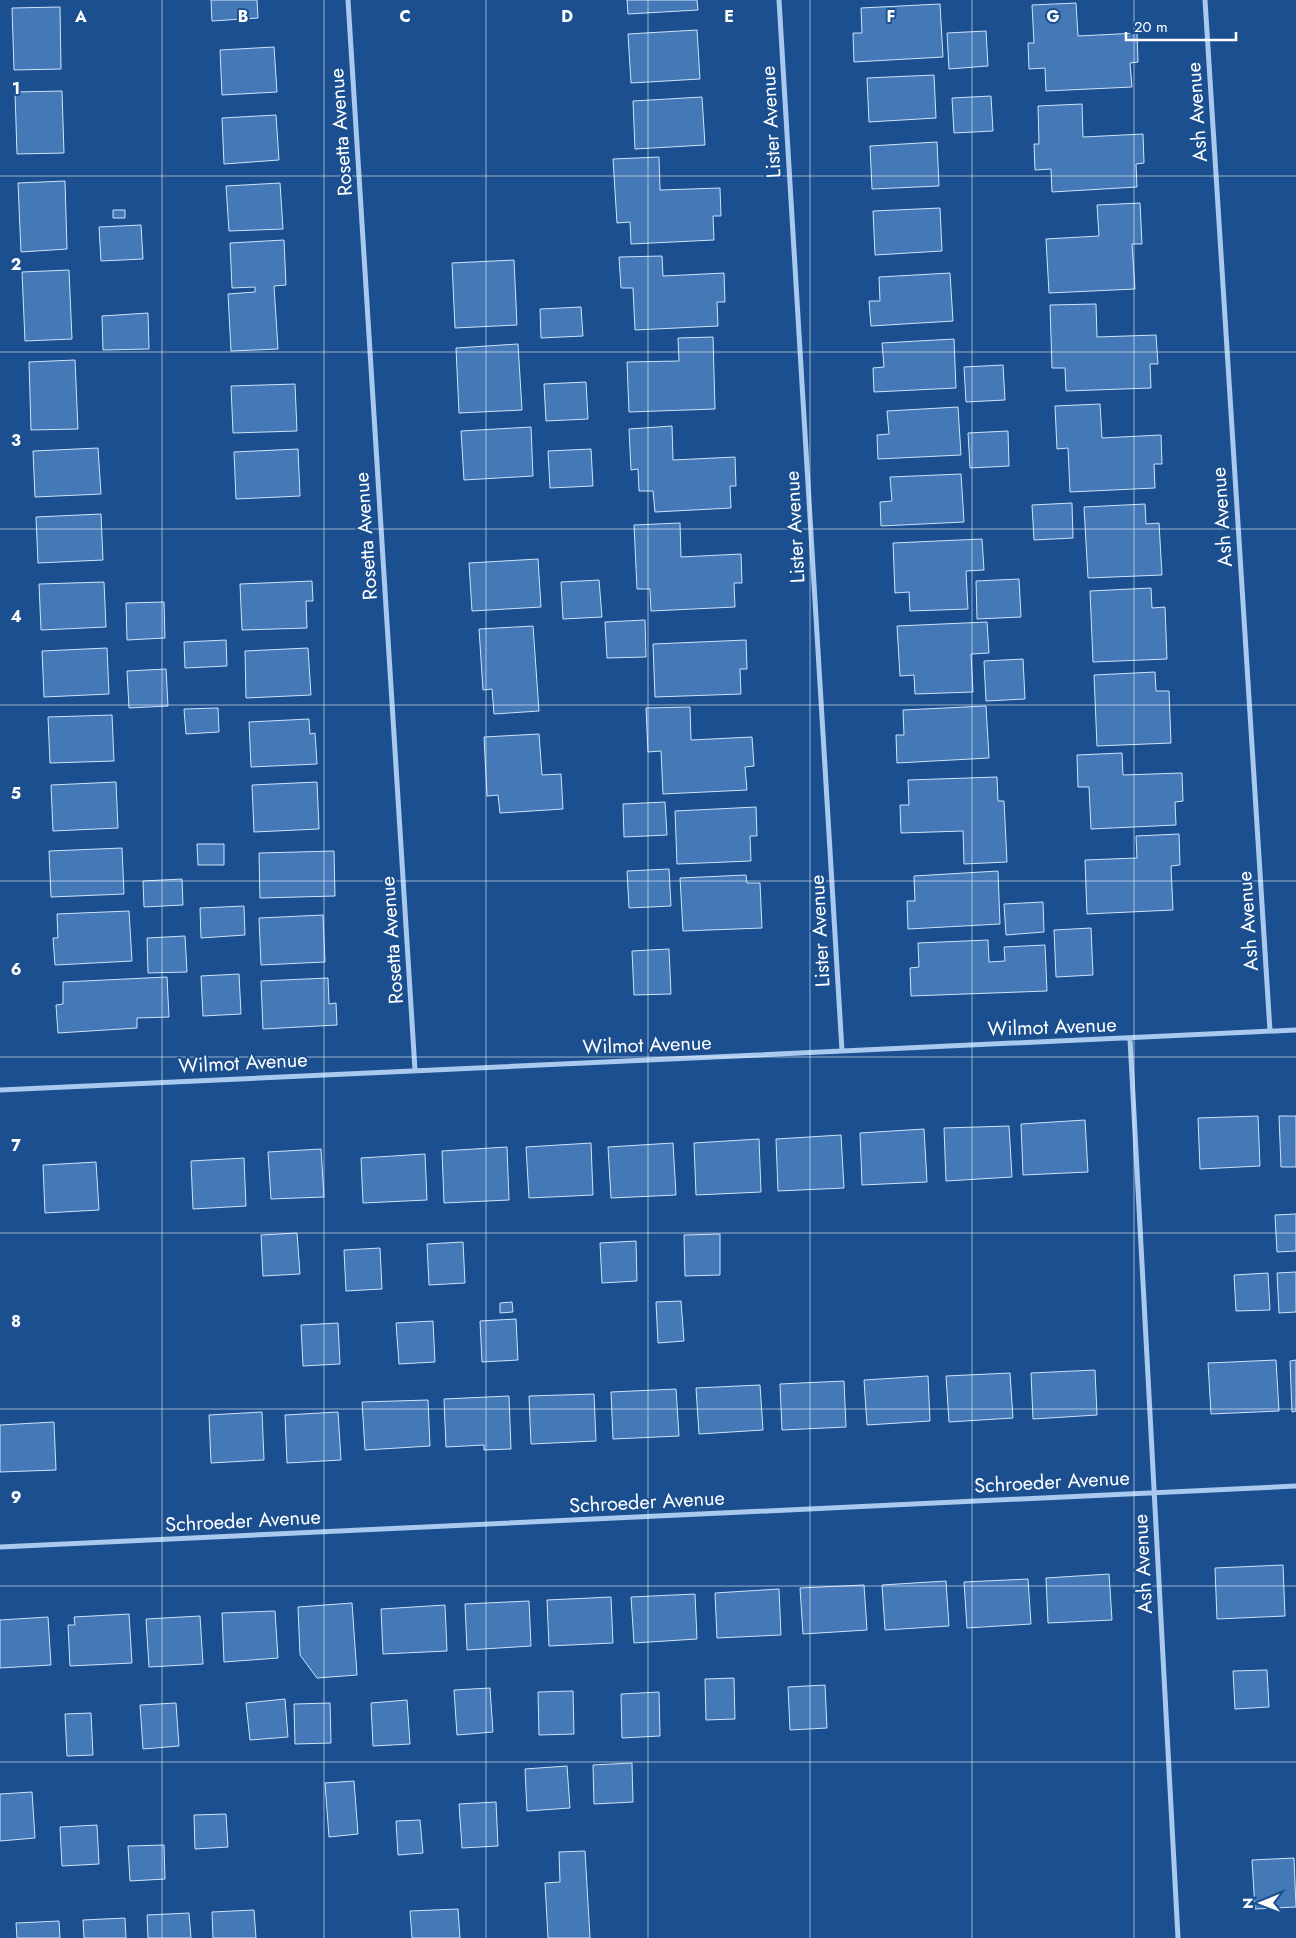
<svg xmlns="http://www.w3.org/2000/svg" width="1296" height="1938" font-family="Jost,sans-serif">
<style>
.building{fill:#4478b7;stroke:#cfe3fa}
.lines{fill:none;stroke-linecap:round;stroke-linejoin:round}
.minor{stroke:#a9c9ee;stroke-width:5}
.grid{fill:none;stroke:#fff;stroke-width:1;stroke-opacity:0.55}
.labels{text-anchor:middle;dominant-baseline:central;stroke-width:4;stroke-linejoin:round;paint-order:stroke}
.street-label{font-size:20px;fill:#fff;stroke:#1b4f8f}
.grid-label{font-size:16px;text-anchor:middle;font-weight:bold;fill:#fff;stroke:#1b4f8f;stroke-width:4;stroke-linejoin:round;paint-order:stroke}
</style>
<rect width="100%" height="100%" fill="#1b4f8f"/>
<path class="building" d="M 211,0 L 257,0 L 258,18 L 212,21 Z
M 627,0 L 697,0 L 698,10 L 628,14 Z
M 1076,3 L 1078,36 L 1137,33 L 1138,62 L 1130,63 L 1132,87 L 1046,91 L 1045,68 L 1029,69 L 1028,43 L 1034,43 L 1032,5 Z
M 940,4 L 943,57 L 854,62 L 853,33 L 862,33 L 861,8 Z
M 60,7 L 61,69 L 14,70 L 12,8 Z
M 697,30 L 700,79 L 631,83 L 628,34 Z
M 986,31 L 988,66 L 949,69 L 947,33 Z
M 274,47 L 277,92 L 222,95 L 220,50 Z
M 934,75 L 936,118 L 869,122 L 867,78 Z
M 62,91 L 64,153 L 17,154 L 15,92 Z
M 991,96 L 993,131 L 954,133 L 952,98 Z
M 702,97 L 705,145 L 635,149 L 633,101 Z
M 1082,104 L 1083,137 L 1143,134 L 1144,163 L 1136,164 L 1137,187 L 1052,192 L 1051,169 L 1035,170 L 1034,144 L 1039,144 L 1038,106 Z
M 276,115 L 279,160 L 224,164 L 222,118 Z
M 937,142 L 939,186 L 872,189 L 870,146 Z
M 659,157 L 660,190 L 720,188 L 721,216 L 713,216 L 714,240 L 631,244 L 630,222 L 617,223 L 613,159 Z
M 65,181 L 67,249 L 21,252 L 18,183 Z
M 280,183 L 283,229 L 229,231 L 226,186 Z
M 1140,203 L 1142,244 L 1132,244 L 1135,289 L 1049,293 L 1046,239 L 1099,236 L 1097,205 Z
M 940,208 L 942,251 L 875,255 L 873,211 Z
M 113,210 L 125,210 L 125,218 L 113,218 Z
M 141,225 L 143,259 L 101,261 L 99,227 Z
M 284,240 L 286,285 L 274,286 L 278,349 L 231,351 L 228,294 L 255,292 L 255,287 L 232,288 L 230,243 Z
M 662,256 L 663,276 L 724,273 L 725,302 L 717,302 L 718,326 L 635,330 L 633,288 L 621,288 L 619,257 Z
M 514,260 L 517,325 L 455,328 L 452,263 Z
M 69,270 L 72,339 L 25,341 L 22,272 Z
M 950,273 L 953,321 L 871,326 L 869,301 L 880,301 L 879,277 Z
M 1096,304 L 1097,337 L 1156,335 L 1158,364 L 1150,364 L 1151,388 L 1066,391 L 1065,368 L 1052,368 L 1050,305 Z
M 581,307 L 583,336 L 541,338 L 540,309 Z
M 148,313 L 149,349 L 103,350 L 102,316 Z
M 713,337 L 715,409 L 629,412 L 627,362 L 679,361 L 678,338 Z
M 954,339 L 956,388 L 874,392 L 873,368 L 884,367 L 882,343 Z
M 518,344 L 522,410 L 459,413 L 456,348 Z
M 75,360 L 78,429 L 31,430 L 29,362 Z
M 1003,365 L 1005,400 L 966,402 L 964,367 Z
M 586,382 L 588,419 L 546,421 L 544,384 Z
M 295,384 L 297,431 L 233,433 L 231,386 Z
M 1100,404 L 1102,438 L 1161,435 L 1162,464 L 1154,464 L 1155,488 L 1070,492 L 1068,448 L 1057,449 L 1055,406 Z
M 958,407 L 961,455 L 878,459 L 877,435 L 889,434 L 887,411 Z
M 672,426 L 673,460 L 735,457 L 736,486 L 730,486 L 731,508 L 655,512 L 653,491 L 639,491 L 638,469 L 631,470 L 629,429 Z
M 531,427 L 533,476 L 464,480 L 461,431 Z
M 1008,431 L 1009,466 L 970,468 L 968,433 Z
M 98,448 L 101,494 L 35,497 L 33,451 Z
M 298,449 L 300,496 L 236,499 L 234,452 Z
M 591,449 L 593,486 L 550,488 L 548,451 Z
M 961,474 L 964,522 L 881,526 L 880,502 L 892,501 L 890,477 Z
M 1072,503 L 1073,538 L 1034,540 L 1032,505 Z
M 1145,504 L 1146,524 L 1159,523 L 1162,575 L 1088,578 L 1084,507 Z
M 101,514 L 103,560 L 38,563 L 36,517 Z
M 680,523 L 681,557 L 741,554 L 742,583 L 734,583 L 735,607 L 651,611 L 650,589 L 637,589 L 634,525 Z
M 982,539 L 984,570 L 966,571 L 968,609 L 910,611 L 909,592 L 895,593 L 893,543 Z
M 538,559 L 541,607 L 472,611 L 469,563 Z
M 1019,579 L 1021,617 L 977,619 L 976,581 Z
M 599,580 L 602,617 L 563,619 L 561,582 Z
M 312,581 L 313,601 L 306,601 L 307,628 L 242,630 L 240,584 Z
M 104,582 L 106,627 L 41,630 L 39,584 Z
M 1151,588 L 1152,608 L 1165,607 L 1167,659 L 1093,662 L 1090,591 Z
M 164,602 L 165,638 L 127,640 L 126,603 Z
M 645,620 L 646,657 L 607,658 L 605,622 Z
M 987,622 L 989,653 L 971,654 L 973,692 L 915,694 L 914,675 L 900,676 L 897,626 Z
M 533,626 L 539,711 L 494,714 L 492,689 L 483,690 L 479,629 Z
M 226,640 L 227,666 L 185,668 L 184,642 Z
M 746,640 L 747,669 L 740,669 L 741,694 L 655,697 L 653,644 Z
M 107,648 L 109,694 L 44,697 L 42,651 Z
M 308,648 L 311,695 L 246,698 L 245,651 Z
M 1023,659 L 1025,699 L 986,701 L 984,661 Z
M 166,669 L 168,706 L 129,708 L 127,671 Z
M 1155,672 L 1156,691 L 1169,691 L 1171,743 L 1097,746 L 1094,675 Z
M 986,706 L 989,758 L 897,763 L 896,735 L 904,735 L 903,710 Z
M 690,707 L 691,740 L 752,737 L 754,766 L 745,767 L 747,790 L 663,794 L 661,751 L 648,752 L 646,708 Z
M 218,708 L 219,732 L 186,734 L 184,709 Z
M 112,715 L 114,761 L 50,763 L 48,717 Z
M 309,719 L 310,734 L 315,733 L 317,764 L 251,767 L 249,722 Z
M 539,734 L 542,775 L 561,774 L 563,809 L 500,813 L 498,795 L 487,796 L 484,737 Z
M 1122,753 L 1123,775 L 1182,773 L 1183,801 L 1175,802 L 1176,825 L 1091,829 L 1089,787 L 1078,787 L 1077,755 Z
M 997,777 L 998,801 L 1004,801 L 1007,862 L 964,864 L 963,831 L 901,833 L 900,805 L 909,805 L 908,780 Z
M 116,782 L 118,828 L 53,831 L 51,785 Z
M 317,782 L 319,829 L 254,832 L 252,785 Z
M 665,802 L 667,835 L 624,837 L 623,804 Z
M 756,807 L 757,836 L 750,836 L 751,861 L 677,864 L 675,811 Z
M 1179,834 L 1180,865 L 1171,866 L 1173,910 L 1087,914 L 1085,860 L 1137,858 L 1136,836 Z
M 197,844 L 224,844 L 224,865 L 198,865 Z
M 122,848 L 124,894 L 51,897 L 49,851 Z
M 334,851 L 335,896 L 260,898 L 259,853 Z
M 669,869 L 671,906 L 629,908 L 627,871 Z
M 998,871 L 1000,924 L 908,929 L 907,901 L 915,901 L 914,876 Z
M 746,875 L 747,883 L 760,883 L 762,928 L 683,931 L 680,878 Z
M 182,879 L 183,905 L 144,907 L 143,881 Z
M 1043,902 L 1044,932 L 1006,935 L 1004,904 Z
M 244,906 L 245,935 L 201,938 L 200,908 Z
M 129,911 L 132,961 L 55,965 L 53,938 L 58,938 L 57,914 Z
M 323,915 L 325,962 L 261,965 L 259,918 Z
M 1091,928 L 1093,975 L 1056,977 L 1054,930 Z
M 185,936 L 187,972 L 148,973 L 147,938 Z
M 988,940 L 989,962 L 1005,961 L 1004,947 L 1045,945 L 1047,991 L 911,996 L 910,968 L 919,967 L 918,943 Z
M 669,949 L 671,994 L 634,995 L 632,951 Z
M 239,974 L 241,1014 L 203,1016 L 201,976 Z
M 167,977 L 169,1017 L 137,1018 L 137,1028 L 58,1033 L 56,1005 L 63,1004 L 63,982 Z
M 328,978 L 329,1004 L 336,1003 L 337,1025 L 263,1029 L 261,981 Z
M 1258,1116 L 1260,1166 L 1200,1169 L 1198,1118 Z
M 1279,1116 L 1296,1116 L 1296,1167 L 1281,1167 Z
M 1085,1120 L 1088,1172 L 1023,1175 L 1021,1124 Z
M 1009,1126 L 1012,1177 L 946,1181 L 944,1128 Z
M 924,1129 L 927,1182 L 862,1185 L 860,1133 Z
M 841,1135 L 844,1188 L 778,1191 L 776,1139 Z
M 759,1139 L 761,1192 L 696,1195 L 694,1143 Z
M 591,1143 L 593,1195 L 529,1198 L 526,1147 Z
M 673,1143 L 676,1195 L 611,1198 L 608,1147 Z
M 507,1147 L 509,1200 L 444,1203 L 442,1151 Z
M 321,1149 L 324,1197 L 271,1199 L 268,1152 Z
M 425,1154 L 427,1200 L 363,1203 L 361,1158 Z
M 244,1158 L 246,1206 L 193,1209 L 191,1161 Z
M 96,1162 L 99,1210 L 45,1213 L 43,1165 Z
M 1296,1214 L 1296,1251 L 1277,1252 L 1275,1215 Z
M 297,1233 L 300,1274 L 263,1276 L 261,1235 Z
M 720,1234 L 720,1275 L 685,1276 L 684,1235 Z
M 636,1241 L 637,1281 L 602,1283 L 600,1243 Z
M 463,1242 L 465,1283 L 429,1285 L 427,1244 Z
M 380,1248 L 382,1289 L 346,1291 L 344,1250 Z
M 1296,1272 L 1296,1312 L 1279,1313 L 1277,1273 Z
M 1268,1273 L 1270,1310 L 1236,1311 L 1234,1275 Z
M 681,1301 L 684,1341 L 658,1343 L 656,1302 Z
M 512,1302 L 513,1312 L 500,1313 L 500,1303 Z
M 516,1319 L 518,1360 L 482,1362 L 480,1321 Z
M 433,1321 L 435,1362 L 399,1364 L 396,1323 Z
M 338,1323 L 340,1364 L 303,1366 L 301,1325 Z
M 1276,1360 L 1279,1411 L 1211,1414 L 1208,1363 Z
M 1296,1360 L 1296,1411 L 1292,1412 L 1290,1361 Z
M 1095,1370 L 1097,1415 L 1033,1419 L 1031,1373 Z
M 1010,1373 L 1013,1418 L 949,1422 L 946,1376 Z
M 928,1376 L 930,1421 L 867,1425 L 864,1380 Z
M 844,1381 L 846,1427 L 782,1430 L 780,1384 Z
M 760,1385 L 763,1430 L 699,1434 L 696,1388 Z
M 676,1389 L 679,1436 L 613,1439 L 611,1392 Z
M 594,1394 L 596,1441 L 531,1444 L 529,1396 Z
M 509,1396 L 511,1449 L 484,1450 L 484,1445 L 446,1447 L 444,1399 Z
M 428,1400 L 430,1446 L 365,1450 L 362,1402 Z
M 262,1412 L 264,1460 L 211,1463 L 209,1415 Z
M 338,1412 L 341,1460 L 287,1463 L 285,1415 Z
M 54,1422 L 56,1470 L 0,1472 L 0,1425 Z
M 1283,1565 L 1285,1616 L 1217,1619 L 1215,1568 Z
M 1109,1574 L 1112,1620 L 1048,1623 L 1046,1578 Z
M 1028,1579 L 1031,1624 L 967,1628 L 964,1582 Z
M 946,1581 L 949,1626 L 885,1630 L 882,1585 Z
M 864,1585 L 867,1630 L 803,1634 L 800,1588 Z
M 779,1589 L 781,1635 L 717,1638 L 715,1593 Z
M 695,1594 L 697,1639 L 634,1643 L 631,1597 Z
M 611,1597 L 613,1643 L 549,1646 L 547,1600 Z
M 529,1601 L 531,1646 L 467,1650 L 465,1604 Z
M 352,1603 L 357,1675 L 317,1678 L 300,1655 L 298,1607 Z
M 445,1605 L 447,1651 L 383,1654 L 381,1609 Z
M 275,1611 L 278,1658 L 224,1662 L 222,1613 Z
M 129,1614 L 132,1663 L 70,1666 L 68,1625 L 75,1625 L 74,1617 Z
M 200,1616 L 203,1664 L 149,1667 L 146,1619 Z
M 48,1617 L 51,1665 L 0,1668 L 0,1620 Z
M 1267,1670 L 1269,1707 L 1235,1709 L 1233,1671 Z
M 734,1678 L 735,1719 L 706,1720 L 705,1679 Z
M 825,1685 L 827,1728 L 790,1730 L 788,1687 Z
M 490,1688 L 493,1732 L 457,1735 L 454,1690 Z
M 573,1691 L 574,1734 L 539,1735 L 538,1692 Z
M 659,1692 L 660,1736 L 622,1738 L 621,1694 Z
M 285,1699 L 288,1737 L 250,1740 L 246,1703 Z
M 407,1700 L 410,1744 L 373,1746 L 371,1703 Z
M 176,1703 L 179,1746 L 143,1749 L 140,1705 Z
M 330,1703 L 331,1743 L 295,1744 L 294,1704 Z
M 91,1713 L 93,1755 L 67,1756 L 65,1714 Z
M 632,1763 L 633,1802 L 594,1804 L 593,1765 Z
M 567,1766 L 570,1808 L 527,1811 L 525,1769 Z
M 354,1781 L 358,1834 L 329,1837 L 325,1783 Z
M 32,1792 L 35,1838 L 0,1841 L 0,1794 Z
M 496,1802 L 498,1846 L 462,1848 L 459,1804 Z
M 226,1814 L 228,1847 L 195,1849 L 194,1815 Z
M 420,1820 L 423,1853 L 398,1855 L 396,1821 Z
M 97,1825 L 99,1864 L 62,1866 L 60,1827 Z
M 164,1845 L 165,1879 L 130,1881 L 128,1846 Z
M 585,1851 L 590,1938 L 548,1938 L 545,1883 L 560,1882 L 559,1852 Z
M 1294,1858 L 1296,1907 L 1255,1909 L 1252,1860 Z
M 458,1909 L 460,1938 L 412,1938 L 410,1911 Z
M 254,1910 L 256,1938 L 213,1938 L 212,1912 Z
M 189,1913 L 191,1938 L 148,1938 L 147,1915 Z
M 125,1918 L 126,1938 L 84,1938 L 83,1920 Z
M 59,1921 L 60,1938 L 17,1938 L 16,1923 Z"/>
<g class="lines">
<path class="minor" d="M 348,0 L 415,1070
M 779,0 L 842,1051
M 1205,0 L 1270,1031
M 1130,1039 L 1178,1938
M 0,1090 C 432,1069 864,1051 1296,1030
M 0,1547 L 1296,1486"/>
</g>
<path class="grid" d="M 162,0 L 162,1938M 324,0 L 324,1938M 486,0 L 486,1938M 648,0 L 648,1938M 810,0 L 810,1938M 972,0 L 972,1938M 1134,0 L 1134,1938M 0,176 L 1296,176M 0,352 L 1296,352M 0,529 L 1296,529M 0,705 L 1296,705M 0,881 L 1296,881M 0,1057 L 1296,1057M 0,1233 L 1296,1233M 0,1409 L 1296,1409M 0,1586 L 1296,1586M 0,1762 L 1296,1762"/>
<g class="labels">
<g class="street-label">
<text transform="translate(1197 112) rotate(-94)">Ash Avenue</text>
<text transform="translate(771 122) rotate(-93)">Lister Avenue</text>
<text transform="translate(341 132) rotate(-94)">Rosetta Avenue</text>
<text transform="translate(1222 517) rotate(-94)">Ash Avenue</text>
<text transform="translate(795 527) rotate(-93)">Lister Avenue</text>
<text transform="translate(366 536) rotate(-94)">Rosetta Avenue</text>
<text transform="translate(1248 921) rotate(-94)">Ash Avenue</text>
<text transform="translate(820 931) rotate(-93)">Lister Avenue</text>
<text transform="translate(392 940) rotate(-94)">Rosetta Avenue</text>
<text transform="translate(1052 1027) rotate(-2)">Wilmot Avenue</text>
<text transform="translate(647 1045) rotate(-2)">Wilmot Avenue</text>
<text transform="translate(243 1063) rotate(-3)">Wilmot Avenue</text>
<text transform="translate(1052 1482) rotate(-3)">Schroeder Avenue</text>
<text transform="translate(647 1502) rotate(-3)">Schroeder Avenue</text>
<text transform="translate(243 1521) rotate(-3)">Schroeder Avenue</text>
<text transform="translate(1143 1564) rotate(-93)">Ash Avenue</text>
</g>
</g>
<g class="grid-label">
<text x="81" y="22">A</text>
<text x="243" y="22">B</text>
<text x="405" y="22">C</text>
<text x="567" y="22">D</text>
<text x="729" y="22">E</text>
<text x="891" y="22">F</text>
<text x="1053" y="22">G</text>
<text x="16" y="94">1</text>
<text x="16" y="270">2</text>
<text x="16" y="446">3</text>
<text x="16" y="622">4</text>
<text x="16" y="799">5</text>
<text x="16" y="975">6</text>
<text x="16" y="1151">7</text>
<text x="16" y="1327">8</text>
<text x="16" y="1503">9</text>
</g>
<g transform="translate(1261 1903) rotate(269)" stroke="#1b4f8f" stroke-width="4" paint-order="stroke">
<path d="M0-4L9 19L0 12L-9 19Z" fill="#ffffff"/>
<text y="-8" font-size="14" font-weight="bold" text-anchor="middle" fill="#ffffff">N</text>
</g>
<path d="M1126 32v8h110v-8" fill="none" stroke="#ffffff" stroke-width="2.5"/>
<text x="1134" y="32" font-size="15" fill="#ffffff" stroke="#1b4f8f" stroke-width="4" paint-order="stroke">20 m</text>
</svg>
